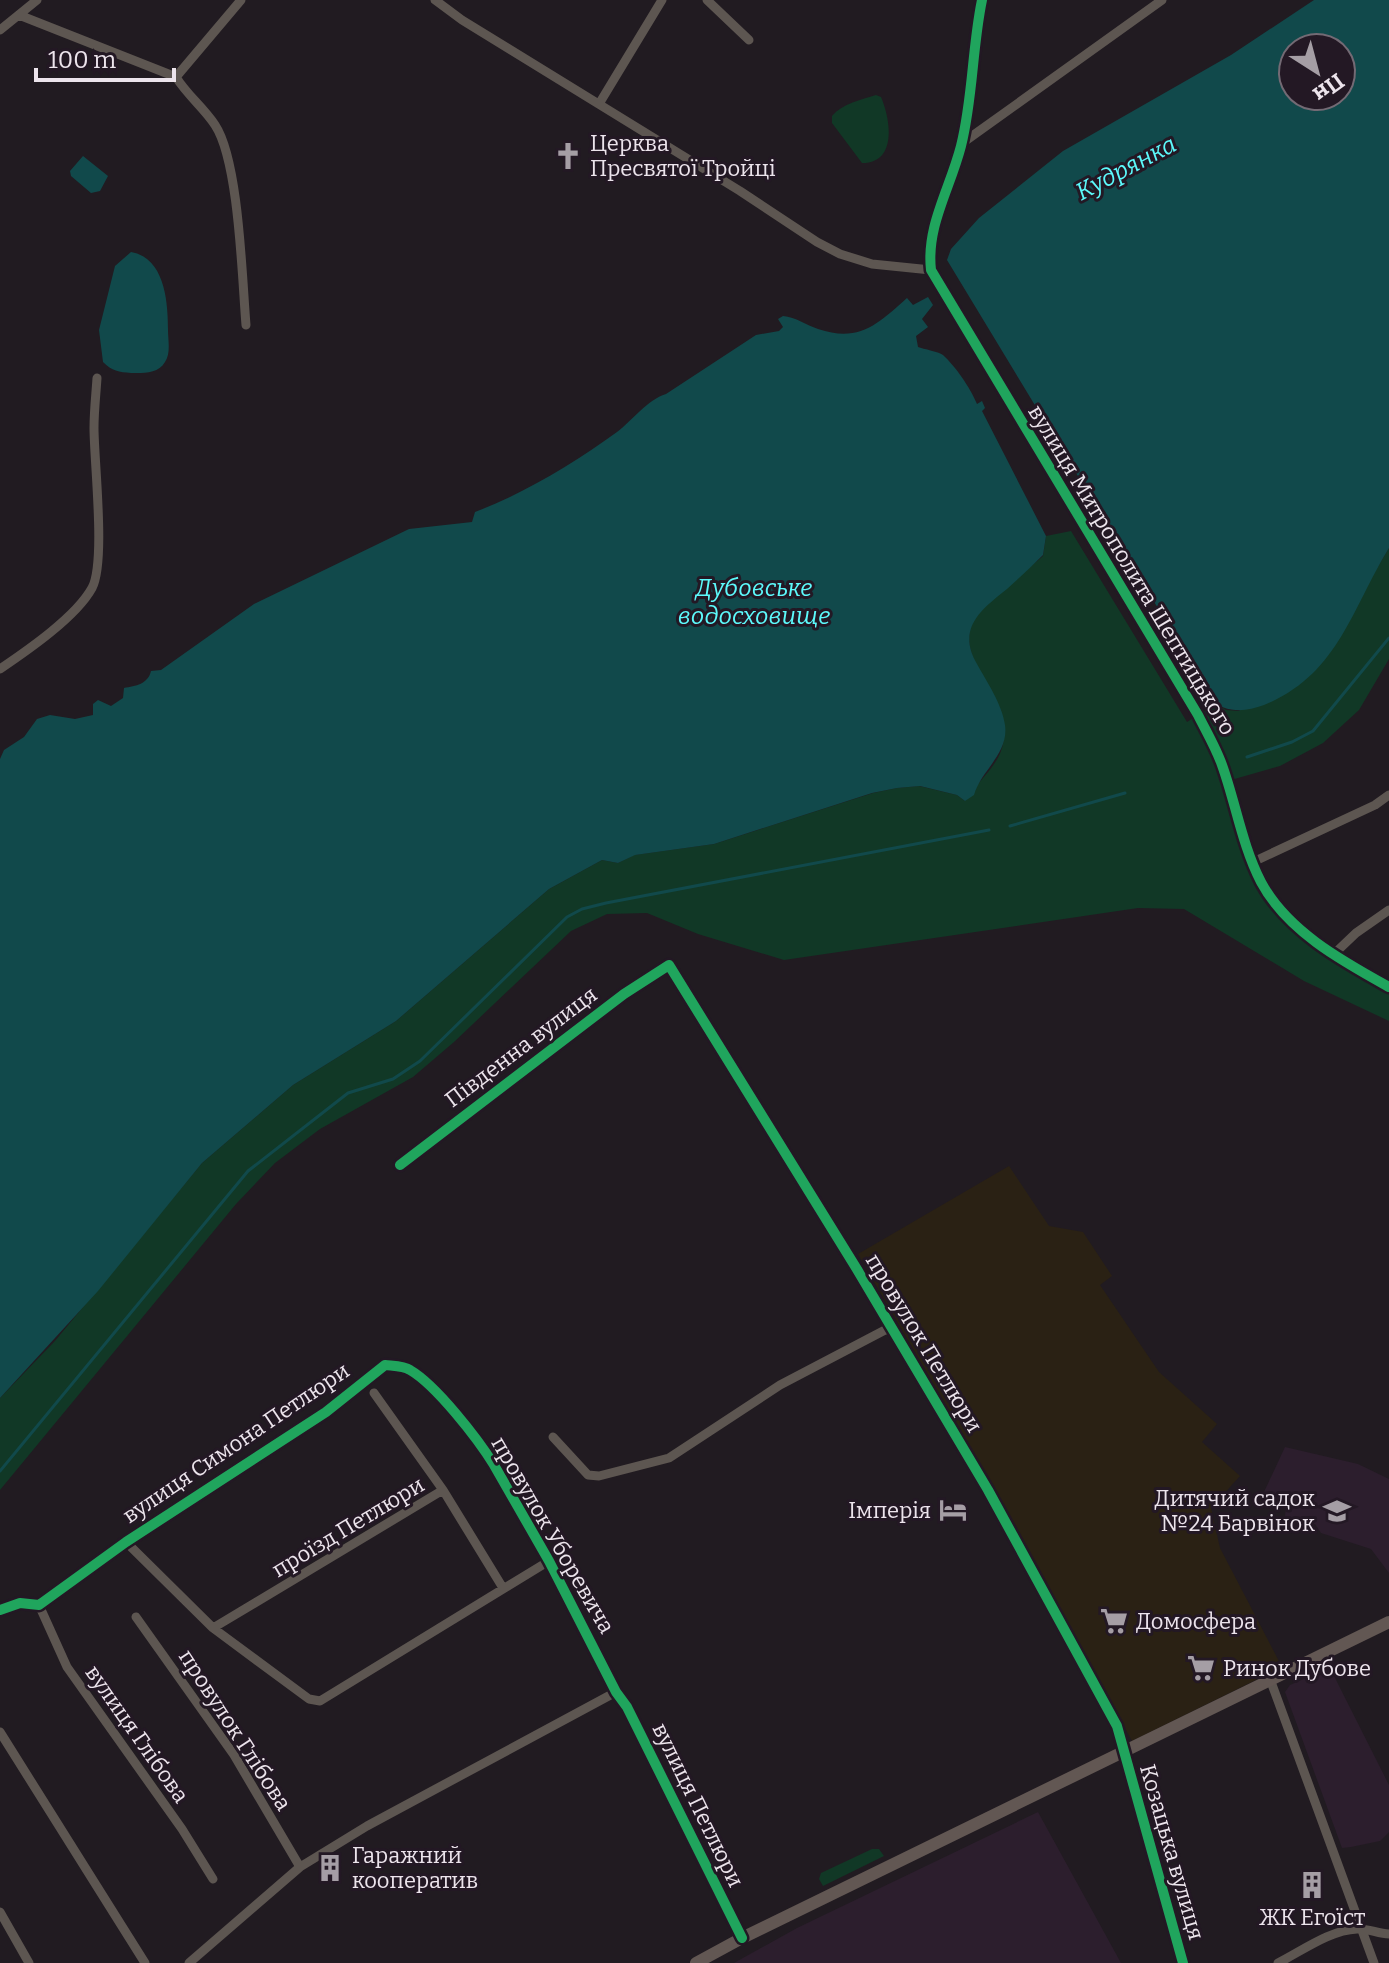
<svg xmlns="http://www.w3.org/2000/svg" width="1389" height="1963" font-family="Bitter,serif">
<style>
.commercial{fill:#2a2114}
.built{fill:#2c1e2d}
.green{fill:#113826}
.water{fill:#11494b;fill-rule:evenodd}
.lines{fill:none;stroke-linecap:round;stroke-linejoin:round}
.stream{stroke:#11494b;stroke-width:3}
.street{stroke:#5d5651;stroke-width:9}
.secondary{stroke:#625753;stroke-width:12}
.cycleway-casing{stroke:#231824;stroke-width:15}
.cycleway{stroke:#20a55d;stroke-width:10}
.labels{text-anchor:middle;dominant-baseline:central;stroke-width:6;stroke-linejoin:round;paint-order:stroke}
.poi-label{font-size:22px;fill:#ece4ec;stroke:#231824;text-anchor:start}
.street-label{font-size:22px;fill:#ece4ec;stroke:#231824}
.water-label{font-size:24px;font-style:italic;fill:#5cf9fb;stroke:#231824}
</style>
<rect width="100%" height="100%" fill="#211b21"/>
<path class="commercial" d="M 1009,1166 L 1049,1226 L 1083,1232 L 1112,1276 L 1100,1285 L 1159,1372 L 1217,1424 L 1202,1442 L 1240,1476 L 1211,1508 L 1220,1548 L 1282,1667 L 1132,1741 L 996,1493 L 858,1254 Z"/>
<path class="built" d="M 1285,1447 L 1358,1464 L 1389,1479 L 1389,1573 L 1371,1549 L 1321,1533 L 1315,1524 L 1307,1526 L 1291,1521 L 1285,1516 L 1286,1507 L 1279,1505 L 1271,1509 L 1266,1504 L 1264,1492 Z
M 1331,1670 L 1389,1785 L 1389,1832 L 1380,1841 L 1351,1847 L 1342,1848 L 1285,1692 L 1290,1685 L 1306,1678 L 1308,1681 Z
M 1038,1812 L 1121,1963 L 734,1963 L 797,1928 Z"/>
<path class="green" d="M 876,95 L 881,97 C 891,120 897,163 862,163 L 832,123 L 832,116 C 843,103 861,100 876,95 Z
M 1071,531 L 1187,722 L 1216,704 L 1226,710 L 1239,711 L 1368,583 L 1389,548 L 1389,659 L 1359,710 L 1323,743 L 1280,766 L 1231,780 L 1223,767 L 1235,831 L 1257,886 L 1297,935 L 1346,969 L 1389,993 L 1389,1021 L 1304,981 L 1184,909 L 1138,908 L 784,960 L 698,934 L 647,913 L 607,914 L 571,931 L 454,1042 L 413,1077 L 320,1129 L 275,1163 L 236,1204 L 0,1490 L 0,1398 L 55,1341 L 202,1163 L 293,1085 L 396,1021 L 549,889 L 602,860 L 618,863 L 634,855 L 714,844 L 873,793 L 897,788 L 919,786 L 957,795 L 965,801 C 975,785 995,768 1001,751 C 1019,702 955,665 972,624 C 980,605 1025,572 1043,556 L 1046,536 Z
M 872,1849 L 879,1849 L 884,1856 L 823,1886 L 819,1879 L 821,1873 Z"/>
<path class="water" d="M 1314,0 L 1389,0 L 1389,548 C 1351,610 1338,675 1264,705 C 1248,711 1231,713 1216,704 L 947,260 L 951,249 L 979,218 L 1063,151 L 1231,55 ZM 1293,48 L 1341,48 L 1341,96 L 1293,96 Z
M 83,156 L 108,176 L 100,191 L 91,193 L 71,176 L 70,171 Z
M 131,252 C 165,258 168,302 168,330 C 168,340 171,353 165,362 C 158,374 144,373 131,373 C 119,372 112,371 103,362 L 99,330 L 115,266 Z
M 928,297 L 933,305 L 922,319 L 928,327 L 916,336 L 918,347 C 923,349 940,352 943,355 C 955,366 970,387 977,404 L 982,401 L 985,408 L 982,411 L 1046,536 L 1043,555 C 1031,567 1019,578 1007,589 C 982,609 956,628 977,664 C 987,682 1002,704 1005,725 C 1009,754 981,770 974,795 L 965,801 L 957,795 L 920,786 L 897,788 L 872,793 L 714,844 L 635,855 L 618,863 L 602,860 L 549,889 L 396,1021 L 293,1085 L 202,1163 L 98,1291 L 0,1398 L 0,759 L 4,750 L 24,737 L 37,719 L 50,715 L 75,719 L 93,715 L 93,704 L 98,700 L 111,706 L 123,698 L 124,688 C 136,686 148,684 151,671 L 161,670 L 254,604 L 409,529 L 472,522 L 475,512 C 525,493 574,463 617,432 C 633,420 647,400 666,394 L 756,335 L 779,331 L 783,327 L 778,319 L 783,316 C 796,317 806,325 818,329 C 859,343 878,324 907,298 L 913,305 Z"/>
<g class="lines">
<path class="stream" d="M 1247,757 L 1292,742 L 1313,731 L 1389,638
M 1010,826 L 1125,793
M 0,1471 L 248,1171 L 348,1093 L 393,1079 L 420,1061 L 567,917 L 582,909 L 606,903 L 989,830"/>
<path class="street" d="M 435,0 L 462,20 L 740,191 L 817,242 L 840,254 L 872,264 L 931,270 C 926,226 950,189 961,146 C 973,99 972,48 982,0
M 707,0 L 749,40
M 19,15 L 176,77 C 187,95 204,108 215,125 C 239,161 242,278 246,325
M 0,30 L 37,0
M 176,77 L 241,0
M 599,104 L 662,0
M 961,144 L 1162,0
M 0,669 C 28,650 76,617 92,588 C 106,562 94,462 94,428 C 94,411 96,394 97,378
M 1253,862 L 1375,805 L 1389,795
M 1335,953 L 1356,933 L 1389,910
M 400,1165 L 624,994 L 669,965 L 858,1271 L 988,1490 L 1117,1726 L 1183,1963
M 374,1393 L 443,1490
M 553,1437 L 588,1475 L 599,1476 L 669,1458 L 780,1385 L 885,1330 L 893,1330
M 126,1542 L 213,1628 L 309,1699 L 320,1701 L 549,1561
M 39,1605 L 67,1667 L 182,1829 L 213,1879
M 0,1610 L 20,1603 L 39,1605 L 126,1542 L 326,1412 L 385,1365 C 393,1366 404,1366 410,1370 C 436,1385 478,1439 494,1465 L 549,1561 L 616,1692 L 627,1707 L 742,1938
M 136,1617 L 234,1755 L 300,1867
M 213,1628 L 443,1490 L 503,1588
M 1270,1679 L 1374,1963
M 0,1732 L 145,1963
M 0,1912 L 29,1963
M 189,1963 L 300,1867 L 367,1826 L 616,1692
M 1278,1963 C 1302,1951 1330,1930 1357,1929 C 1368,1928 1378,1934 1389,1934"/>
<path class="secondary" d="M 931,270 L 1198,715 C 1206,731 1216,748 1222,765 C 1236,804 1242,845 1261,882 C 1287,931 1342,961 1389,987
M 696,1963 L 742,1938 L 1389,1622"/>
<g class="cycleway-casing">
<path id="cycleway" d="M 982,0 C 972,48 973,99 961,146 C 950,189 926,226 931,270 L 1198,715 C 1206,731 1216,748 1222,765 C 1236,804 1242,845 1261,882 C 1287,931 1342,961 1389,987
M 400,1165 L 624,994 L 669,965 L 858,1271 L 988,1490 L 1117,1726 L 1183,1963
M 0,1610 L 20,1603 L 39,1605 L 126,1542 L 326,1412 L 385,1365 C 393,1366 404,1366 410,1370 C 436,1385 478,1439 494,1465 L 549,1561 L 616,1692 L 627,1707 L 742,1938"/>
</g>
<use href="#cycleway" class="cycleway"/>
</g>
<defs>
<g id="church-bare" transform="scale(2.16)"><path d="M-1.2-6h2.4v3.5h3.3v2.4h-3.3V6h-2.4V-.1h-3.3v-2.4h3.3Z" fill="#a59ea5" stroke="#231824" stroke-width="2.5" paint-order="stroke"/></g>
<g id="hotel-bare" transform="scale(2.16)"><path d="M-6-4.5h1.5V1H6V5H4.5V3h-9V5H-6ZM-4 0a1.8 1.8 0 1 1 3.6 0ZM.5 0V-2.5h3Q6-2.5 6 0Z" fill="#a59ea5" stroke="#231824" stroke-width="2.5" paint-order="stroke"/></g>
<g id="school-bare" transform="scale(2.16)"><path d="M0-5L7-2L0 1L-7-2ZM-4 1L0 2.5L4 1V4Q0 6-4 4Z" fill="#a59ea5" stroke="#231824" stroke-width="2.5" paint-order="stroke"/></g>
<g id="supermarket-bare" transform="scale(2.16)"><path d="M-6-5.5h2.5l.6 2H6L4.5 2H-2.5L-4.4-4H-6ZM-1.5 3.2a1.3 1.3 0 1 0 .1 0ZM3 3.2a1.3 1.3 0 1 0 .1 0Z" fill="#a59ea5" stroke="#231824" stroke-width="2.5" paint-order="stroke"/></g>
<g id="building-bare" transform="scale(2.16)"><path d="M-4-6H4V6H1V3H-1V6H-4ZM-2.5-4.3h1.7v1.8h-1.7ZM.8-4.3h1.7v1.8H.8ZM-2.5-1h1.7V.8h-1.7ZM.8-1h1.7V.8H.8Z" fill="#a59ea5" stroke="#231824" stroke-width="2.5" paint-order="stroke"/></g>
</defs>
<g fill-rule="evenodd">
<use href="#church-bare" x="568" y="156"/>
<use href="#hotel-bare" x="953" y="1510"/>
<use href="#school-bare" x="1337" y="1511"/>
<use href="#supermarket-bare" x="1114" y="1621"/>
<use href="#supermarket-bare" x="1201" y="1668"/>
<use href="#building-bare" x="330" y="1868"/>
<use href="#building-bare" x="1312" y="1885"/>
</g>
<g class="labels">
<g class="poi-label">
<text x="590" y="143">Церква<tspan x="590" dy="25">Пресвятої Тройці</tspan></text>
<text x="1315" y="1498" text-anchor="end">Дитячий садок<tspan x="1315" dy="25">№24 Барвінок</tspan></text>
<text x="931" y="1510" text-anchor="end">Імперія</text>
<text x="1136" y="1621">Домосфера</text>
<text x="1223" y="1668">Ринок Дубове</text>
<text x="352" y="1855">Гаражний<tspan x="352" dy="25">кооператив</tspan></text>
<text x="1312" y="1917" text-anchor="middle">ЖК Егоїст</text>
</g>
<g class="street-label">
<text transform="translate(1132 570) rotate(59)">вулиця Митрополита Шептицького</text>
<text transform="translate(521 1047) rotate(-37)">Південна вулиця</text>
<text transform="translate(924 1343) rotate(59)">провулок Петлюри</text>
<text transform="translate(236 1443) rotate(-34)">вулиця Симона Петлюри</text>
<text transform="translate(348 1527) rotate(-31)">проїзд Петлюри</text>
<text transform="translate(553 1535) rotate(60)">провулок Уборевича</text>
<text transform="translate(235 1730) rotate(57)">провулок Глібова</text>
<text transform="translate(137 1734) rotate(55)">вулиця Глібова</text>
<text transform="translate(698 1805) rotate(64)">вулиця Петлюри</text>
<text transform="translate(1172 1852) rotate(74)">Козацька вулиця</text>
</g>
<g class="water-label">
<text transform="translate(1126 168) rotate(-28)">Кудрянка</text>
<text x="754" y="588">Дубовське<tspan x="754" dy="28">водосховище</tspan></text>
</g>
</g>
<g transform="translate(1317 72) rotate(144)"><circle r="38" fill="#231824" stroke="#736a74" stroke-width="2"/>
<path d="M0-6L14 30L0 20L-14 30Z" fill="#a59ea5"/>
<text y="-12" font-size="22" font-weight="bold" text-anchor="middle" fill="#ece4ec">Пн</text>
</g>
<path d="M36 68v12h138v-12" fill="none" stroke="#ece4ec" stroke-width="4"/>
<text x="48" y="68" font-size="24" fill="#ece4ec" stroke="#231824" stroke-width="6" paint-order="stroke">100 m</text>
</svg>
